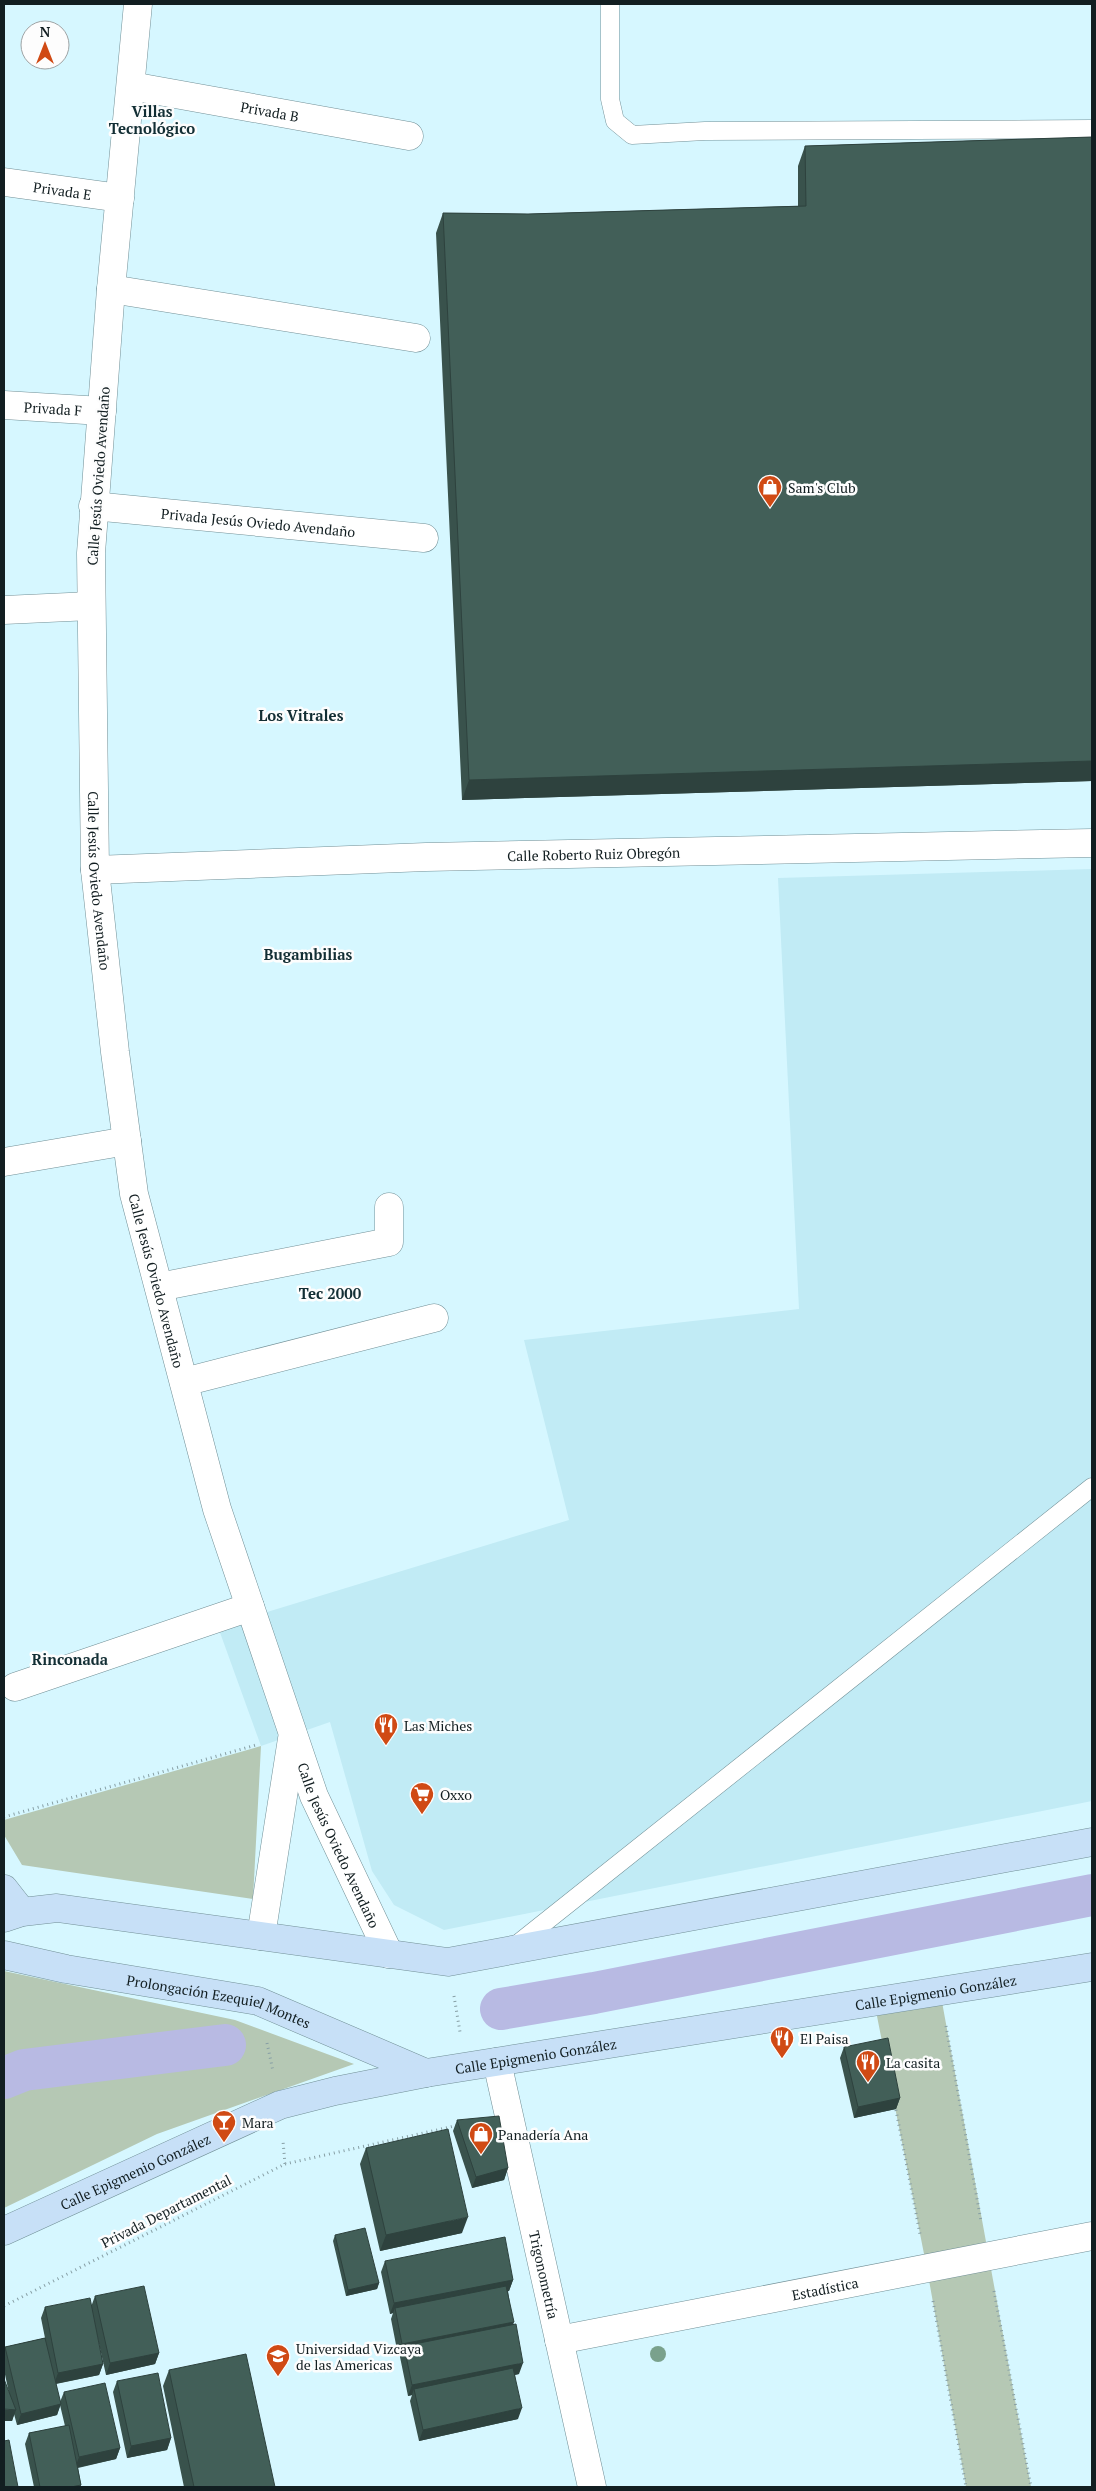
<svg xmlns="http://www.w3.org/2000/svg" width="1096" height="2491" font-family="'PT Serif',serif">
<style>
.built{fill:#c1ebf5}
.green{fill:#b5c8b4}
.lines{fill:none;stroke-linecap:round;stroke-linejoin:round}
.canal{stroke:#b8bae3;stroke-width:42}
.service-casing{stroke:#729097;stroke-width:19}
.minor-casing{stroke:#729097;stroke-width:29}
.secondary-casing{stroke:#729097;stroke-width:29}
.path{stroke:#879fa5;stroke-width:3;stroke-dasharray:1 4;stroke-linecap:butt}
.service{stroke:#fff;stroke-width:18}
.minor{stroke:#fff;stroke-width:28}
.secondary{stroke:#c7e0f7;stroke-width:28}
.tree{fill:#7aa18c}
.wall{fill:#39524c}
.shaded-wall{fill:#2e423e}
.building{fill:#425f58;stroke:#2e423e}
.labels{text-anchor:middle;dominant-baseline:central;stroke-width:5;stroke-linejoin:round;paint-order:stroke}
.street-label{font-size:14px;fill:#121e21;stroke:#fdfdfd}
.poi-label{font-size:14px;fill:#121e21;stroke:#fdfdfd;text-anchor:start}
.neighbourhood-label{font-size:15px;font-weight:bold;fill:#122e34;stroke:#fdfdfd}
</style>
<rect width="100%" height="100%" fill="#d6f7ff"/>
<path class="built" d="M 1092,869 L 1092,1801 L 444,1930 L 394,1905 L 372,1871 L 330,1722 L 261,1746 L 218,1627 L 569,1520 L 524,1340 L 799,1309 L 778,878 Z"/>
<path class="green" d="M 261,1746 L 253,1899 L 22,1865 L 4,1835 L 4,1820 Z
M 4,1971 L 235,2020 L 354,2064 L 157,2134 L 4,2208 Z
M 940,1991 L 1031,2487 L 966,2487 L 927,2269 L 874,2001 Z"/>
<g class="lines">
<path class="canal" d="M 501,2009 L 594,1993 L 1092,1895
M 4,2078 L 24,2070 L 225,2045"/>
<g class="service-casing">
<path id="service" d="M 610,4 L 610,99 L 615,121 L 632,135 L 705,131 L 1092,129
M 515,1946 L 1092,1487"/>
</g>
<g class="minor-casing">
<g id="minor">
<path id="s1" d="M 138,4 L 111,289 L 91,553 L 95,870 L 115,1052 L 134,1194 L 217,1509 L 314,1796 L 389,1954"/>
<path id="s2" d="M 131,86 L 409,136"/>
<path id="s3" d="M 4,182 L 120,198"/>
<path d="M 111,289 L 416,338"/>
<path id="s4" d="M 4,405 L 102,411"/>
<path id="s5" d="M 93,506 L 424,538"/>
<path d="M 4,610 L 91,606"/>
<path id="s6" d="M 95,870 L 426,857 L 1092,843"/>
<path d="M 4,1162 L 127,1141"/>
<path d="M 159,1287 L 389,1242 L 389,1207"/>
<path d="M 184,1382 L 434,1318"/>
<path d="M 15,1687 L 250,1607"/>
<path d="M 261,1936 L 292,1739"/>
<path id="s7" d="M 497,2062 L 592,2487"/>
<path id="s8" d="M 559,2340 L 1092,2236"/>
</g>
</g>
<g class="secondary-casing">
<g id="secondary">
<path d="M 4,1889 L 22,1912"/>
<path d="M 4,1918 L 22,1912 L 57,1908 L 448,1962 L 1092,1842"/>
<path id="s9" d="M 4,1955 L 66,1969 L 258,2001 L 426,2073"/>
<path id="s10" d="M 4,2231 L 280,2105 L 335,2091 L 426,2073 L 1092,1967"/>
</g>
</g>
<path class="path" d="M 4,1817 L 256,1745
M 454,1996 L 460,2032
M 946,2026 L 981,2221
M 267,2043 L 273,2071
M 895,2105 L 920,2234
M 285,2164 L 459,2125
M 994,2291 L 1031,2487
M 933,2301 L 966,2487
M 4,2306 L 285,2164 L 283,2141"/>
<use href="#service" class="service"/>
<use href="#minor" class="minor"/>
<use href="#secondary" class="secondary"/>
</g>
<circle class="tree" cx="658" cy="2354" r="8"/>
<path class="wall" d="M 1092,137 L 1092,781 L 462,800 L 436,233 L 443,213 L 528,214 L 798,206 L 798,166 L 805,146 Z
M 844,2047 L 900,2098 L 896,2109 L 854,2118 L 840,2058 Z
M 457,2120 L 508,2168 L 504,2180 L 472,2188 L 453,2131 Z
M 366,2148 L 462,2233 L 380,2251 L 360,2164 Z
M 335,2235 L 379,2283 L 377,2289 L 346,2296 L 333,2241 Z
M 385,2261 L 513,2280 L 509,2291 L 508,2291 L 513,2324 L 519,2374 L 515,2375 L 518,2419 L 419,2441 L 410,2401 L 412,2395 L 408,2396 L 400,2357 L 401,2355 L 398,2355 L 391,2319 L 393,2313 L 390,2314 L 381,2272 Z
M 95,2296 L 159,2353 L 155,2364 L 106,2375 L 93,2317 L 103,2364 L 99,2375 L 56,2384 L 60,2402 L 64,2392 L 120,2448 L 116,2459 L 78,2468 L 81,2485 L 81,2487 L 34,2487 L 25,2444 L 29,2433 L 65,2426 L 60,2405 L 57,2415 L 17,2425 L 14,2414 L 12,2421 L 9,2393 L 4,2370 L 4,2351 L 5,2347 L 45,2338 L 41,2318 L 45,2307 L 91,2307 Z
M 169,2370 L 275,2487 L 184,2487 L 163,2386 Z
M 117,2381 L 171,2438 L 167,2450 L 127,2458 L 113,2392 Z"/>
<path class="shaded-wall" d="M 1092,761 L 1092,781 L 462,800 L 469,780 Z
M 900,2098 L 896,2109 L 854,2118 L 858,2107 Z
M 508,2168 L 504,2180 L 472,2188 L 476,2177 Z
M 468,2217 L 462,2233 L 380,2251 L 386,2235 Z
M 513,2280 L 509,2291 L 396,2313 L 395,2308 L 393,2313 L 390,2314 L 394,2303 Z
M 379,2283 L 377,2289 L 346,2296 L 348,2290 Z
M 514,2322 L 510,2334 L 404,2346 L 401,2355 L 398,2355 L 402,2344 Z
M 159,2353 L 155,2364 L 106,2375 L 110,2363 Z
M 523,2363 L 519,2374 L 415,2394 L 414,2389 L 412,2395 L 408,2396 L 412,2385 Z
M 103,2364 L 99,2375 L 54,2384 L 58,2373 Z
M 61,2404 L 57,2415 L 17,2425 L 21,2414 Z
M 522,2408 L 518,2419 L 419,2441 L 423,2430 Z
M 4,2409 L 16,2410 L 12,2421 L 4,2421 Z
M 171,2438 L 167,2450 L 127,2458 L 131,2446 Z
M 120,2448 L 116,2459 L 75,2468 L 79,2457 Z"/>
<path class="building" d="M 1092,137 L 1092,761 L 469,780 L 443,213 L 528,214 L 806,206 L 805,146 Z
M 888,2038 L 900,2098 L 858,2107 L 844,2047 Z
M 499,2116 L 508,2168 L 476,2177 L 457,2120 Z
M 448,2129 L 468,2217 L 386,2235 L 366,2148 Z
M 365,2228 L 379,2283 L 348,2290 L 335,2235 Z
M 505,2237 L 513,2280 L 394,2303 L 385,2261 Z
M 144,2286 L 159,2353 L 110,2363 L 95,2296 Z
M 506,2286 L 514,2322 L 402,2344 L 395,2308 Z
M 90,2298 L 103,2364 L 58,2373 L 45,2307 Z
M 516,2324 L 523,2363 L 412,2385 L 404,2346 Z
M 45,2338 L 61,2404 L 21,2414 L 5,2347 Z
M 246,2354 L 275,2487 L 194,2487 L 169,2370 Z
M 513,2368 L 522,2408 L 423,2430 L 414,2389 Z
M 158,2373 L 171,2438 L 131,2446 L 117,2381 Z
M 4,2379 L 16,2410 L 4,2409 Z
M 105,2383 L 120,2448 L 79,2457 L 64,2392 Z
M 69,2425 L 81,2485 L 71,2487 L 40,2487 L 29,2433 Z
M 9,2440 L 18,2487 L 4,2487 L 4,2441 Z"/>
<defs>
<g id="shop-pin" transform="scale(1.25)"><path d="M0 17L-7.5 6A9.5 9.5 0 1 1 7.5 6Z" fill="#d04a14" stroke="#fdfdfd"/><path d="M-5-2.5h2.3a2.7 3.5 0 0 1 5.4 0H5L5.5 6h-11ZM-1.5-2.5h3a1.5 2.3 0 0 0-3 0Z" fill="#fff"/></g>
<g id="restaurant-pin" transform="scale(1.25)"><path d="M0 17L-7.5 6A9.5 9.5 0 1 1 7.5 6Z" fill="#d04a14" stroke="#fdfdfd"/><path d="M-5-6h1v4h1v-4h1v4h1v-4h1v5L-1.5 .5V6h-2V.5L-5-1ZM5-6V6H3V1.5H1.5Q1.5-4 5-6Z" fill="#fff"/></g>
<g id="supermarket-pin" transform="scale(1.25)"><path d="M0 17L-7.5 6A9.5 9.5 0 1 1 7.5 6Z" fill="#d04a14" stroke="#fdfdfd"/><path d="M-6-5.5h2.5l.6 2H6L4.5 2H-2.5L-4.4-4H-6ZM-1.5 3.2a1.3 1.3 0 1 0 .1 0ZM3 3.2a1.3 1.3 0 1 0 .1 0Z" fill="#fff"/></g>
<g id="bar-pin" transform="scale(1.25)"><path d="M0 17L-7.5 6A9.5 9.5 0 1 1 7.5 6Z" fill="#d04a14" stroke="#fdfdfd"/><path d="M-6-5H6L.8 .8V4.5H3.5V6h-7V4.5H-.8V.8Z" fill="#fff"/></g>
<g id="university-pin" transform="scale(1.25)"><path d="M0 17L-7.5 6A9.5 9.5 0 1 1 7.5 6Z" fill="#d04a14" stroke="#fdfdfd"/><path d="M0-5L7-2L0 1L-7-2ZM-4 1L0 2.5L4 1V4Q0 6-4 4Z" fill="#fff"/></g>
</defs>
<g fill-rule="evenodd">
<use href="#shop-pin" x="770" y="487"/>
<use href="#restaurant-pin" x="386" y="1725"/>
<use href="#supermarket-pin" x="422" y="1794"/>
<use href="#restaurant-pin" x="782" y="2038"/>
<use href="#restaurant-pin" x="868" y="2062"/>
<use href="#bar-pin" x="224" y="2122"/>
<use href="#shop-pin" x="481" y="2134"/>
<use href="#university-pin" x="278" y="2356"/>
</g>
<g class="labels">
<g class="street-label">
<text stroke="none"><textPath href="#s2" startOffset="141">Privada B</textPath></text>
<text stroke="none"><textPath href="#s3" startOffset="59">Privada E</textPath></text>
<text stroke="none"><textPath href="#s4" startOffset="49">Privada F</textPath></text>
<text transform="translate(98 476) rotate(-86)">Calle Jesús Oviedo Avendaño</text>
<text stroke="none"><textPath href="#s5" startOffset="166">Privada Jesús Oviedo Avendaño</textPath></text>
<text stroke="none"><textPath href="#s6" startOffset="499">Calle Roberto Ruiz Obregón</textPath></text>
<text stroke="none"><textPath href="#s1" startOffset="879">Calle Jesús Oviedo Avendaño</textPath></text>
<text stroke="none"><textPath href="#s1" startOffset="1284">Calle Jesús Oviedo Avendaño</textPath></text>
<text stroke="none"><textPath href="#s1" startOffset="1878">Calle Jesús Oviedo Avendaño</textPath></text>
<text stroke="none"><textPath href="#s10" startOffset="969">Calle Epigmenio González</textPath></text>
<text stroke="none"><textPath href="#s9" startOffset="220">Prolongación Ezequiel Montes</textPath></text>
<text stroke="none"><textPath href="#s10" startOffset="564">Calle Epigmenio González</textPath></text>
<text stroke="none"><textPath href="#s10" startOffset="144">Calle Epigmenio González</textPath></text>
<text transform="translate(166 2211) rotate(-27)">Privada Departamental</text>
<text stroke="none"><textPath href="#s7" startOffset="218">Trigonometría</textPath></text>
<text stroke="none"><textPath href="#s8" startOffset="271">Estadística</textPath></text>
</g>
<g class="poi-label">
<text x="788" y="487">Sam's Club</text>
<text x="404" y="1725">Las Miches</text>
<text x="440" y="1794">Oxxo</text>
<text x="800" y="2038">El Paisa</text>
<text x="886" y="2062">La casita</text>
<text x="242" y="2122">Mara</text>
<text x="498" y="2134">Panadería Ana</text>
<text x="296" y="2348">Universidad Vizcaya<tspan x="296" dy="16">de las Americas</tspan></text>
</g>
<g class="neighbourhood-label">
<text x="152" y="111">Villas<tspan x="152" dy="17">Tecnológico</tspan></text>
<text x="301" y="715">Los Vitrales</text>
<text x="308" y="954">Bugambilias</text>
<text x="330" y="1293">Tec 2000</text>
<text x="70" y="1659">Rinconada</text>
</g>
</g>
<rect width="1096" height="2491" fill="none" stroke="#121e21" stroke-width="10"/>
<g transform="translate(45 45)"><circle r="24" fill="#fdfdfd" stroke="#9fa4a5"/>
<path d="M0-4L9 19L0 12L-9 19Z" fill="#d04a14"/>
<text y="-8" font-size="14" font-weight="bold" text-anchor="middle" fill="#121e21">N</text>
</g>
</svg>
